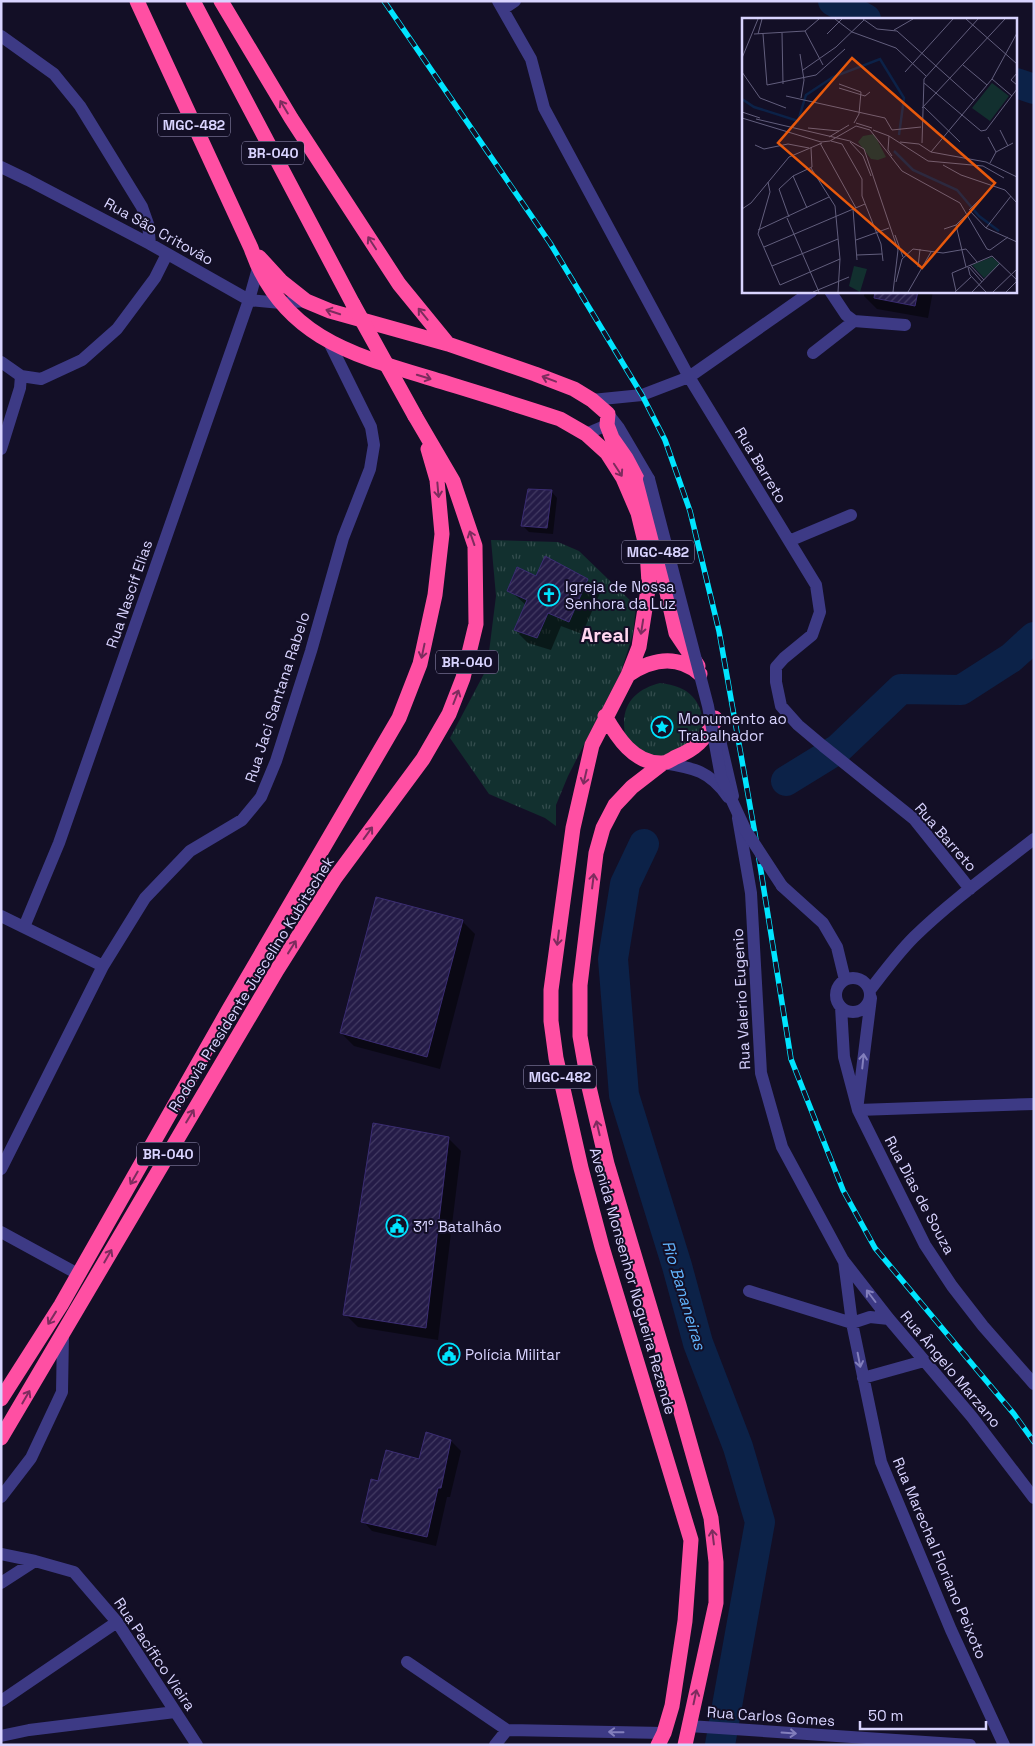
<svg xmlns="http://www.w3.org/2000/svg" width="1035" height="1746" font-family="'Space Grotesk',sans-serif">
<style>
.park{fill:url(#park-tufts)}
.shadow{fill:#0007}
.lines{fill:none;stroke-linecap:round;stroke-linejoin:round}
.river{stroke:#0c2248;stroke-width:30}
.building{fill:url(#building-hatch);stroke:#3b2d73}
.street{stroke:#3d3a85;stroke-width:12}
.highway{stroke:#ff4fa3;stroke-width:15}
.rail-casing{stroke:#00e5ff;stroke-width:5.5}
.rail{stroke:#130f26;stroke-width:4;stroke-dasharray:11;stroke-linecap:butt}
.street-bridge{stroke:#3d3a85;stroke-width:12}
.highway-bridge{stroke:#ff4fa3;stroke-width:15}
.oneway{stroke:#7d2c5e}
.oneway2{stroke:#837fbc}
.labels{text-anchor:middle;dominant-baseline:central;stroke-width:4;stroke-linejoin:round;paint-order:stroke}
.shield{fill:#130f26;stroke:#9e99be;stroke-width:1}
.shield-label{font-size:14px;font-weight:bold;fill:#d9d4ff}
.street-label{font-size:15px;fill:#d9d4ff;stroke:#130f26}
.poi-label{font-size:15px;fill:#d9d4ff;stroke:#130f26;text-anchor:start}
.water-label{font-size:16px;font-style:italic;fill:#62b6ff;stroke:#130f26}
.district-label{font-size:20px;font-weight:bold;fill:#ffd6f0;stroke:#130f26}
.inset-river{fill:none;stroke:#0c2248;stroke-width:2.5}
.inset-road{fill:none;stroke:#625e7d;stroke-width:1}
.view{fill:#e8590c;fill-opacity:0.15;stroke:#e8590c;stroke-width:2.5}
.inset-edge{fill:none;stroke:#d9d4ff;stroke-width:2.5}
</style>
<defs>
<pattern id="park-tufts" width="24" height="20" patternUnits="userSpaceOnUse" patternTransform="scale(1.25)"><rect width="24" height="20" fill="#12302f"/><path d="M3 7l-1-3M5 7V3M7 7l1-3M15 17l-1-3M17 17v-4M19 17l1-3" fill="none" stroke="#344d4e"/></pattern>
<pattern id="building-hatch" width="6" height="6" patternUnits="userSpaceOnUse" patternTransform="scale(1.25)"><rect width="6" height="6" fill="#241b47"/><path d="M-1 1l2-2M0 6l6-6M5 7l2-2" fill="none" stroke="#433b63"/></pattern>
</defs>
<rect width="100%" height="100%" fill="#130f26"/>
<path class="park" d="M 491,540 L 558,542 L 579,551 L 636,606 L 633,634 L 621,672 L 568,776 L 556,805 L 556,826 L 545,818 L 489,794 L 450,738 L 487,668 L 496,596 Z
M 660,683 C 691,686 705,703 703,734 L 660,764 C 653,759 632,748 628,742 C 625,737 624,729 624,723 C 624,700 640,688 660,683 Z"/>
<path class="shadow" d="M 865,291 L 933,291 L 928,318 L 877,309 L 864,296 Z
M 551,491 L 557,498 L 553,534 L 529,532 L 523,526 Z
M 537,578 L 587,580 L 600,593 L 582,634 L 561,626 L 551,650 L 528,643 L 515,630 L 526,605 L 509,590 Z
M 462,921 L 475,934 L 440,1069 L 354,1046 L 341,1033 Z
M 448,1138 L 461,1151 L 438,1340 L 358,1327 L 345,1314 Z
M 451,1441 L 461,1451 L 450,1497 L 447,1497 L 436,1546 L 372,1531 L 363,1521 L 379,1482 L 419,1460 Z"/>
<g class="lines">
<path class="river" d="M 833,1 L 866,19
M 1016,83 L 1034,89
M 786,781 L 838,749 L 901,689 L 961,690 L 1011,658 L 1034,637
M 644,844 L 625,884 L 613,959 L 624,1095 L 677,1266 L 698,1343 L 738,1447 L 760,1522 L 720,1745"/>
</g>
<path class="building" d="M 875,291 L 918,291 L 915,306 L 874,298 Z
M 528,489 L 552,490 L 547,528 L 521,526 Z
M 545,556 L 588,579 L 569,622 L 548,613 L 537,638 L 514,630 L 527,600 L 507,591 L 517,567 L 536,576 Z
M 376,897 L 463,920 L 427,1057 L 340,1033 Z
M 373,1123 L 449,1137 L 426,1328 L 343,1315 Z
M 426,1432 L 451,1440 L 441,1488 L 438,1488 L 427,1537 L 361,1522 L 371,1479 L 378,1481 L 386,1450 L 419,1459 Z"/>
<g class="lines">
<path class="street" d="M 498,1 L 531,59 L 544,108 L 689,377 L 816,585 L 820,612 L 812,635 L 784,658 L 776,667 L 776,682 L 781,706 L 798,725 L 823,746 L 914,819 L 970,889
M 503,9 L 515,1
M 1,36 L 54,74 L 80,106 L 142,207 L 148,224 L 150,244
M 1,167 L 28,180 L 150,244 L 249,300 L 281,303 L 306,301
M 830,291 L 846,315 L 854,321 L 905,325
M 813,353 L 854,321
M 1,362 L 21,376 L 41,379 L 82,360 L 117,329 L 155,278 L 167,254
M 592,400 L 642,395 L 689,377 L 812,291
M 608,414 L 619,428 L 649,479
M 586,434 L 607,425 L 612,431
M 1,449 L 20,388 L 21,376
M 789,541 L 851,515
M 720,740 L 733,796
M 663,763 C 693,768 709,770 728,797
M 738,818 L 751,893 L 761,1073 L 782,1147 L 843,1260 L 889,1319 L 972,1417 L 1034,1498
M 782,886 L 823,923 L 837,947 L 845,980
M 1,916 L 103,966
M 24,927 L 59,843 L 249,300 L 258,268
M836 995a17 17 0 1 1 34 0a17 17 0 1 1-34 0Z
M 870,990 C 884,972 898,953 914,937 C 951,901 993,871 1034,839
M 841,1007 L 844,1057 L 858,1110 L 925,1245 L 952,1286 L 983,1326 L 1034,1384
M 858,1102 L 871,998
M 858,1110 L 1034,1104
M 1,1169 L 103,966 L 145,898 L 190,851 L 242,820 L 261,797 L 276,761 L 311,651 L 343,538 L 370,469 L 374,445 L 371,427 L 329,342
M 1,1232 L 78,1274
M 844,1261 L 852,1323 L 881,1462 L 951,1630 L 1004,1745
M 749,1291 L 852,1323 L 870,1317 L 889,1319
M 863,1378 L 924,1361
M 1,1497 L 31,1458 L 62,1392 L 63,1334
M 1,1554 L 35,1561 L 74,1572 L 117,1622 L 197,1745
M 1,1583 L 35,1561
M 407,1662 L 507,1730 L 664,1733
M 1,1701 L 117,1622
M 689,1726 L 970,1745
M 1,1736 L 29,1730 L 175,1712
M 495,1745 L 507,1730"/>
<path class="highway" d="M 137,1 L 251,248 C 281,336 352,355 433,379 C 475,392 518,405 560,419 L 586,434 L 607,453 L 623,478 L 638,513 L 647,550 L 649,583 L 639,647 L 628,675 L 592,745 L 573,828 L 551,990 L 551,1021 L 556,1058 L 581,1168 L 602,1247 L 691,1540 L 685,1621 L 672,1706 L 664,1733 L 658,1745
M 193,1 L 353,304
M 221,1 L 291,118 L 399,284 L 448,344
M 259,257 L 282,282 L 306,301 L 330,311 L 448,344 L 535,374 L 574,389 L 592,400 L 608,414 L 607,425 L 612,438 L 626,458 L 645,494 L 676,633 L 698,666
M 628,675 C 652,659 677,654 700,674
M 605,716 C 617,737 634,764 662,763 C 667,763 672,759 676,757 C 696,749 704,740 715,721 L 715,718
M 663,763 L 632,787 L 615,805 L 603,828 L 596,853 L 580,985 L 580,1036 L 589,1087 L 607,1164 L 679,1405 L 711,1518 L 716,1562 L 716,1603 L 685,1745
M 1,1399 L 61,1305 L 228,1011 L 399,718 L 420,664 L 435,595 L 442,534 L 437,480 L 428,449
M 1,1438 L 277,970 L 335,878 L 423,759 L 449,714 L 463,678 L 476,624 L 475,546 L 453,481 L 415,416"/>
<g class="rail-casing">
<path id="rail" d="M 384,1 L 550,243 L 642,395 L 665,440 L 690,511 L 719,631 L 755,834 L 791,1059 L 843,1190 L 875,1248 L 1014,1414 L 1034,1442"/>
</g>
<use href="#rail" class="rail"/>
<path class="street-bridge" d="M 649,479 L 708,706 L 721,777 L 746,831 L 782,886"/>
<path class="highway-bridge" d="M 353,304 L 415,416"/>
</g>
<defs><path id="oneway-shaft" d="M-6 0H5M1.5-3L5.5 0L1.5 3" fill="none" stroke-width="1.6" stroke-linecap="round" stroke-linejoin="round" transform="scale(1.25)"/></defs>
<g class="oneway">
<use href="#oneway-shaft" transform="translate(284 107) rotate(-121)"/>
<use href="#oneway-shaft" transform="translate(372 243) rotate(-123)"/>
<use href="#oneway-shaft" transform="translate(333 312) rotate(-162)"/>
<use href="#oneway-shaft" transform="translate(423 314) rotate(-129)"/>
<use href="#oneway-shaft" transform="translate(424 377) rotate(17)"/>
<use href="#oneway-shaft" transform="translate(549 379) rotate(-159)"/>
<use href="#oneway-shaft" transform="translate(618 470) rotate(57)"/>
<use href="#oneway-shaft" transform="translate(438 490) rotate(85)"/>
<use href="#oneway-shaft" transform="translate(472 538) rotate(-109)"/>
<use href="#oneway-shaft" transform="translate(642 627) rotate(99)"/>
<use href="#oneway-shaft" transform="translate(423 651) rotate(102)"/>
<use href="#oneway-shaft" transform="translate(456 697) rotate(-69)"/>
<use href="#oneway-shaft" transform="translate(585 777) rotate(103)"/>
<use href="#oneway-shaft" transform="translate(368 833) rotate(-54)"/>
<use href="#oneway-shaft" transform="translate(593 881) rotate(-83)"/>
<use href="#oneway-shaft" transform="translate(558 938) rotate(97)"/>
<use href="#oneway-shaft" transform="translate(292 947) rotate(-58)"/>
<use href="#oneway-shaft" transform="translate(190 1116) rotate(-59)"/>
<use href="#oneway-shaft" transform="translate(598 1128) rotate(-103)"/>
<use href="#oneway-shaft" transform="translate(134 1178) rotate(120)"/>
<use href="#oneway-shaft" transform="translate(108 1256) rotate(-60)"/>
<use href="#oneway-shaft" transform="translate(52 1318) rotate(122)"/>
<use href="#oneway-shaft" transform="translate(26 1397) rotate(-60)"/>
<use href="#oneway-shaft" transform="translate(713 1537) rotate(-97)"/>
<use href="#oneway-shaft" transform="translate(695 1697) rotate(-78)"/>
</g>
<g class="oneway2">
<use href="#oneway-shaft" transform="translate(863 1061) rotate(-84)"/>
<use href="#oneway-shaft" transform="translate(871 1296) rotate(-127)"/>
<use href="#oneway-shaft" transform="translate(859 1360) rotate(79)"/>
<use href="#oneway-shaft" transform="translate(616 1732) rotate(-179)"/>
<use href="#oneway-shaft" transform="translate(789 1733) rotate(4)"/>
</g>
<defs>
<g id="church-ring" transform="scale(1.125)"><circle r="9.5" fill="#130f26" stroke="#00e5ff" stroke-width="1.5"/><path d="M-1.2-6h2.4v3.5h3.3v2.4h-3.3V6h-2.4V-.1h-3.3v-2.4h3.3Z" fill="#00e5ff"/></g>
<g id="sight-ring" transform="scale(1.125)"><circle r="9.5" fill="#130f26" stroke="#00e5ff" stroke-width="1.5"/><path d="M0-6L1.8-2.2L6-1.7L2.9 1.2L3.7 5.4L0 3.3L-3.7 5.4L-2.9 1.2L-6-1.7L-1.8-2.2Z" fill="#00e5ff"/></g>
<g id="civic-ring" transform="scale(1.125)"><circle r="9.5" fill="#130f26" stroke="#00e5ff" stroke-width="1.5"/><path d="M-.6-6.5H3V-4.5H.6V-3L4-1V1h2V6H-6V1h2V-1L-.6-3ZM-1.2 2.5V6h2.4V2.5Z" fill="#00e5ff"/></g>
</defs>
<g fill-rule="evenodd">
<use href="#church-ring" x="549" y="595"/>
<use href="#sight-ring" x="662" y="727"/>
<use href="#civic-ring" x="397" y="1226"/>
<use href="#civic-ring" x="449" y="1354"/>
</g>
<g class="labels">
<g class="shield">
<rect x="158" y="113.5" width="72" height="23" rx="4"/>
<rect x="242" y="141.5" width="62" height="23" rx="4"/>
<rect x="622" y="540.5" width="72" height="23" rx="4"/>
<rect x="436" y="650.5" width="62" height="23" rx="4"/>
<rect x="524" y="1065.5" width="72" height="23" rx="4"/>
<rect x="137" y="1142.5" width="62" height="23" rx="4"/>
</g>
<g class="shield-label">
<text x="194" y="125">MGC-482</text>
<text x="273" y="153">BR-040</text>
<text x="658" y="552">MGC-482</text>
<text x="467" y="662">BR-040</text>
<text x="560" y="1077">MGC-482</text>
<text x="168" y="1154">BR-040</text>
</g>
<g class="street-label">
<text transform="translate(159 231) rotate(29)">Rua São Critovão</text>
<text transform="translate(761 465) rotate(59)">Rua Barreto</text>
<text transform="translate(129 594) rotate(-71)">Rua Nascif Elias</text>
<text transform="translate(277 697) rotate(-72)">Rua Jaci Santana Rabelo</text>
<text transform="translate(946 837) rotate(49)">Rua Barreto</text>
<text transform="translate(251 984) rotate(-58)">Rodovia Presidente Juscelino Kubitschek</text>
<text transform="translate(741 999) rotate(-93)">Rua Valerio Eugenio</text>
<text transform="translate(920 1195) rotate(62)">Rua Dias de Souza</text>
<text transform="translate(633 1281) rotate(74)">Avenida Monsenhor Nogueira Rezende</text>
<text transform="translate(951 1369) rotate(50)">Rua Ângelo Marzano</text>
<text transform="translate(940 1558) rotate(67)">Rua Marechal Floriano Peixoto</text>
<text transform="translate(155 1654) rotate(56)">Rua Pacífico Vieira</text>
<text transform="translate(771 1716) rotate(4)">Rua Carlos Gomes</text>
</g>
<g class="poi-label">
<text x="565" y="586">Igreja de Nossa<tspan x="565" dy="17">Senhora da Luz</tspan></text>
<text x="678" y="718">Monumento ao<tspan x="678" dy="17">Trabalhador</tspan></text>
<text x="413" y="1226">31° Batalhão</text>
<text x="465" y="1354">Polícia Militar</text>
</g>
<g class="water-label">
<text transform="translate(684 1295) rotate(73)">Rio Bananeiras</text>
</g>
<g class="district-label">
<text x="605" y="635">Areal</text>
</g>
</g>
<g transform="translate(742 18)">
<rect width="275" height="275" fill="#130f26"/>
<path d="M 132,116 L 144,139 L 136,142 L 129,141 L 116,124 L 121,118 ZM 250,239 L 258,246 L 242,260 L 230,247 Z" fill="#12302f"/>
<path d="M 250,65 L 267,78 L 248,103 L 230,90 ZM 112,248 L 125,251 L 118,274 L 107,268 Z" fill="#12302f"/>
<path class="inset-river" d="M 0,81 L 12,89 L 56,103 L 64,77 L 91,59 L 138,41 L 162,80 L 157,117M 152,133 L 171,152 L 215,172 L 237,198 L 257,213"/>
<path class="inset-road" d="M 93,1 L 110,14 L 154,30 L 184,58M 121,1 L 135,11 L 155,13 L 232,82M 224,1 L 275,46M 152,12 L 171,1M 63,13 L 81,47M 40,15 L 41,66M 12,16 L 63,13 L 77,1M 16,16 L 20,1M 21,16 L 25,67 L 74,57 L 103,31M 85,16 L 100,1M 58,36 L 62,62 L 59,80M 0,40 L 16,1M 221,47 L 245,67M 61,52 L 94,29 L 122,2M 0,54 L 18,80 L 44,90M 163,54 L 211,1M 275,55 L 269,62 L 275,67M 250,61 L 270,78M 182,65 L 239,113 L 244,112 L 275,71M 97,66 L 119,74 L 117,96 L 112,105M 97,70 L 123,78 L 128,74M 44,78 L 143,100 L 150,112 L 179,109M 182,89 L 218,124M 180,90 L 263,1M 0,94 L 18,100M 0,100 L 79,124 L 88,123 L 114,108 L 128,112 L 160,153 L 218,185 L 245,231 L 248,232M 14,101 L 108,123 L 122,131 L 156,232 L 151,274M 114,105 L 130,110M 66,110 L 97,113M 131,112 L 147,118 L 146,132 L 150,138M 258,112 L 266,128M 147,118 L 186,143 L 241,148 L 262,160M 87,119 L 107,107M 246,119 L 254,134M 89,123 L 100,126 L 120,161 L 120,178 L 139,226 L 141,243M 108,124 L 121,138 L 129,158M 158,124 L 177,126M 78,125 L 114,190M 180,125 L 182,61 L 236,1M 177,126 L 189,134 L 244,144 L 275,159M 13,127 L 22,131 L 46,126 L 67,130M 189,134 L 250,61 L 275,15M 248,145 L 254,134 L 271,125M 201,147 L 219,157 L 263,172 L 275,185M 69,150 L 93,188 L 98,241 L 96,274M 51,158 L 65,190M 26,164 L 28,174 L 16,216 L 38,267 L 98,241M 0,191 L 9,185 L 47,139 L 80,125M 111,191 L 115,242M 227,192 L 251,168M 228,193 L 244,210 L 275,224M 47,199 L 37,171 L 51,158 L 70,149 L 69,130M 45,200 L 77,274M 214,207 L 224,249M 244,210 L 269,178M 202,211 L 214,207 L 224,197M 16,212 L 87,179M 153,217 L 161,239M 114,222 L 147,210M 22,229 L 123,186M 248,232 L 266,219M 115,237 L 140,236M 228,247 L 242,262M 30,248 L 96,221M 176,249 L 178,231M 226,249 L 228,257 L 244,274M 227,249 L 240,264M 154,264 L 160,241 L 171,231 L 201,235 L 224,231 L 235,244M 214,273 L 210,255 L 250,238 L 275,262M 71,274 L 107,259M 166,274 L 189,234M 213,274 L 229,259M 230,274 L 258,245M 251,274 L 275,251M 264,274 L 275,263"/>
<path class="view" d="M 110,40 L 253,165 L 180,250 L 36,125 Z"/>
<rect width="275" height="275" class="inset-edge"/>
</g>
<rect width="1035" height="1746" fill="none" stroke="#d9d4ff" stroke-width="5"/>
<path d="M860 1721v8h126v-8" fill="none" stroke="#d9d4ff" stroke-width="2.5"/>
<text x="868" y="1721" font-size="15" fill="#d9d4ff" stroke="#130f26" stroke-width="4" paint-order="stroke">50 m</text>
</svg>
